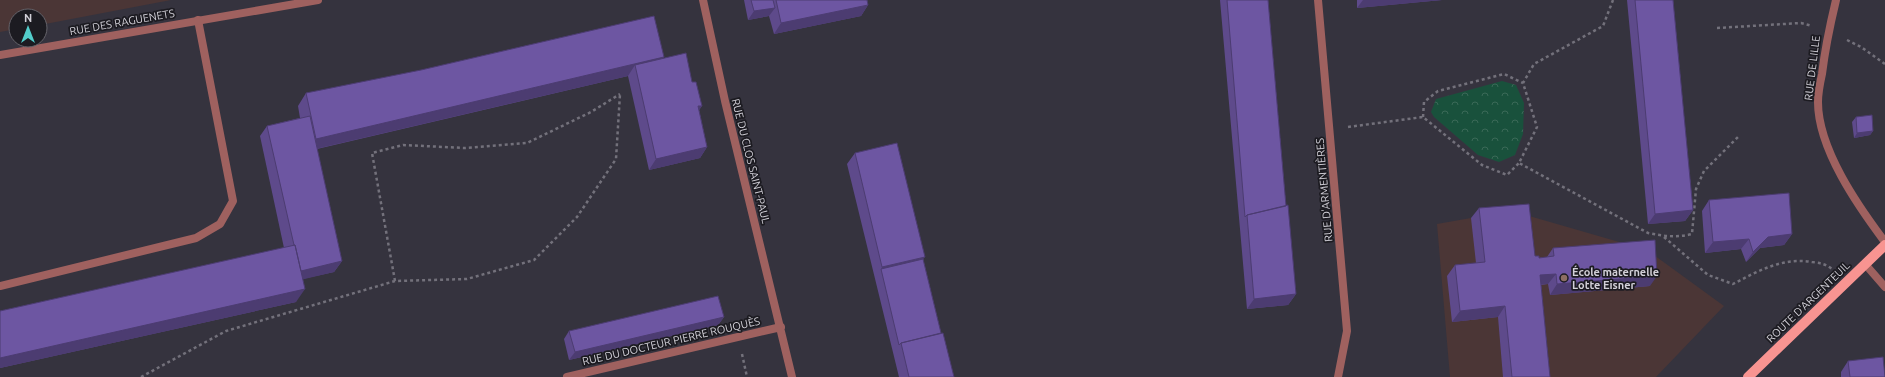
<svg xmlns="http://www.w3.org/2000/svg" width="1885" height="377" font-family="Ubuntu,sans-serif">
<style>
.education{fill:#4b3636}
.park{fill:url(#park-crowns)}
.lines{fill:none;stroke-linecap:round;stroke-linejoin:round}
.path{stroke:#73717b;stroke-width:2.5;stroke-dasharray:3 3;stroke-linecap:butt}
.lane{stroke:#9f615f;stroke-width:8}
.street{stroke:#9f615f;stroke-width:8}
.primary{stroke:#f89491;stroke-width:10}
.wall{fill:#5e4a8b}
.shaded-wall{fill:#4c3c71}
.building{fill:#6d56a2;stroke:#4c3c71}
.education-dot{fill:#8d6e63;stroke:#1c1b21;stroke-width:1.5}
.labels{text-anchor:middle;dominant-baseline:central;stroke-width:3.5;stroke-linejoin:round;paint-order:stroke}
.street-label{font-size:11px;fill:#d2d0d8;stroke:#1c1b21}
.poi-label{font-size:11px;font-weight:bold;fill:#d2d0d8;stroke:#1c1b21;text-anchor:start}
</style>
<defs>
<pattern id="park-crowns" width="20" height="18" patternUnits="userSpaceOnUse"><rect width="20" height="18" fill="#19513c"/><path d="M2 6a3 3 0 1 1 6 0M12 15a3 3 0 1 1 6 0" fill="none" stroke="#3a6957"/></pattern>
</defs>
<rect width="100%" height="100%" fill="#35333e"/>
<path class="education" d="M 0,0 L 171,0 L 40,25 L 40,16 L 16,16 L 16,29 L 0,32 Z
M 1522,214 L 1647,250 L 1724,306 L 1656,377 L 1450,377 L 1437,224 L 1471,218 Z"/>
<path class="park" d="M 1502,81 L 1516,85 L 1524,103 L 1523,134 L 1515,155 L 1499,162 L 1478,155 L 1434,117 L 1431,112 L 1436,99 Z"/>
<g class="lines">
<path class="path" d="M 1613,0 L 1603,26 L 1534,64 L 1523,83 L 1537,127 L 1519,163 L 1648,233 C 1663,236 1677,238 1692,234 L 1696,189 L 1704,171 L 1738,137
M 1717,28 L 1801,23 L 1812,26
M 1847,40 L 1861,47 L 1885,64
M 1423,117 L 1424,102 L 1438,91 L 1504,74 L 1523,83
M 1348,127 L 1423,117 L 1482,165 L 1507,175 L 1519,163
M 1664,237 L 1708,275 L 1733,284 C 1758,271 1783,257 1812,262 C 1820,263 1826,264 1832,269
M 395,281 L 372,153 L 403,145 L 465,148 L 527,143 L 591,112 L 620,94
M 742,354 L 747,377
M 141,377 L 226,331 L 395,281 L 467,279 L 534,260 L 577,217 L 616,159 L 620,94"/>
<path class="lane" d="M 0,286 L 196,238 L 220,224 L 233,201 L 198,20"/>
<path class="street" d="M 703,0 L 725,101 L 792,377
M 1318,0 L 1347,331 L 1338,377
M 1836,0 C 1830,25 1825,49 1822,74 C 1820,83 1818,93 1818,102 C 1818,149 1858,206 1885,242
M 0,55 L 318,0
M 1865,264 L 1885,287
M 567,377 L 781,327"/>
<path class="primary" d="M 1748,377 L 1885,245"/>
</g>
<path class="wall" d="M 744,0 L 867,0 L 868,5 L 861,16 L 774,34 L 769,16 L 748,20 Z
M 1220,0 L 1268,0 L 1286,206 L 1296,294 L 1288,305 L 1247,309 Z
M 1357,0 L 1442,0 L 1357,8 Z
M 1627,0 L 1673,0 L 1693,210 L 1685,221 L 1648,224 Z
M 663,59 L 692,82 L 702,106 L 699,110 L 707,147 L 700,158 L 649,170 L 628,76 L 317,149 L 342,261 L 334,272 L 302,279 L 296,302 L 0,368 L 0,311 L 284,248 L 260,136 L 267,126 L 300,118 L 298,106 L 306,93 Z
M 1856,117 L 1873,131 L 1870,135 L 1854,138 L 1852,122 Z
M 855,153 L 923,259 L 941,333 L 954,377 L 899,377 L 847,164 Z
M 1709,200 L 1792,234 L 1784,245 L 1760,248 L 1746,262 L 1741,249 L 1705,253 L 1702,211 Z
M 1479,208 L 1535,256 L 1539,258 L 1547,257 L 1553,248 L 1650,286 L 1550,295 L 1548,284 L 1541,285 L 1550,377 L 1503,377 L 1498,317 L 1452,322 L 1447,276 L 1455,265 L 1476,263 L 1471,218 Z
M 724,317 L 718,325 L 569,360 L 564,339 L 569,331 Z
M 1848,361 L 1885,377 L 1841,377 L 1841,372 Z"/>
<path class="shaded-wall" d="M 1363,0 L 1442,0 L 1357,8 Z
M 868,5 L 861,16 L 774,34 L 781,23 Z
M 775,8 L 769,16 L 748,20 L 754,11 Z
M 664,57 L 656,70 L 635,65 L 628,76 L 307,151 L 316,139 Z
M 698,106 L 702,106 L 694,117 Z
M 1873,131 L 1870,135 L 1854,138 L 1857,133 Z
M 707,147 L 700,158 L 649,170 L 656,159 Z
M 1693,210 L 1685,221 L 1648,224 L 1655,214 Z
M 1792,234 L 1784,245 L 1760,248 L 1746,262 L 1753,252 L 1768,237 Z
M 1749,239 L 1741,249 L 1705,253 L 1713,242 Z
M 925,257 L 917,267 L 881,269 L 882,267 Z
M 342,261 L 334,272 L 292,282 L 299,271 Z
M 1556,274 L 1548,284 L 1533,285 L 1540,275 Z
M 1657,276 L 1650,286 L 1550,295 L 1557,284 Z
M 305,289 L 296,302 L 0,368 L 0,358 Z
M 1296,294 L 1288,305 L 1247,309 L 1254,299 Z
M 1505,306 L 1498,317 L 1452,322 L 1460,311 Z
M 724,317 L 718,325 L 569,360 L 575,352 Z"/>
<path class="building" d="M 751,0 L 773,0 L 775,8 L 754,11 Z
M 776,0 L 867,0 L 868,5 L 781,23 Z
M 1227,0 L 1268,0 L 1286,206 L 1247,215 L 1245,217 Z
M 1635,0 L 1673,0 L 1693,210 L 1655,214 Z
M 654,16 L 664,57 L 316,139 L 306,93 L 421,70 Z
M 686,53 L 692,82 L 696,82 L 702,106 L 698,106 L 707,147 L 656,159 L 635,65 Z
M 1872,115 L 1873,131 L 1857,133 L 1856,117 Z
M 310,116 L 342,261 L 301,271 L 295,245 L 294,245 L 267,126 Z
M 897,143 L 925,257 L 882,267 L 855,153 Z
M 1789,193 L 1792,234 L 1768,237 L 1753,252 L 1749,239 L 1713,242 L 1709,200 Z
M 1529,204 L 1535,256 L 1539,256 L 1539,258 L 1554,256 L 1553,248 L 1655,240 L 1657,276 L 1557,284 L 1556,274 L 1540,275 L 1550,377 L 1512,377 L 1505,306 L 1460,311 L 1455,265 L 1485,262 L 1479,208 Z
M 1288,205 L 1296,294 L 1254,299 L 1247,215 Z
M 295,245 L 305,289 L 0,358 L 0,311 Z
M 923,259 L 941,333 L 901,343 L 899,345 L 881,269 Z
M 718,296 L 724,317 L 575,352 L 569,331 Z
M 943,333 L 954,377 L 909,377 L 901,343 Z
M 1883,357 L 1885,377 L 1850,377 L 1848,361 Z"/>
<circle class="education-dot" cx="1564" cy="278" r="4"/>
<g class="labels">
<g class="street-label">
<text transform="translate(122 22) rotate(-10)">RUE DES RAGUENETS</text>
<text transform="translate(1812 68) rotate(-83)">RUE DE LILLE</text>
<text transform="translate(751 161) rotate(76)">RUE DU CLOS SAINT-PAUL</text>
<text transform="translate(1324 190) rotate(-95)">RUE D'ARMENTIÈRES</text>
<text transform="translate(1808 302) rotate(-44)">ROUTE D'ARGENTEUIL</text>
<text transform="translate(671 341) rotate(-13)">RUE DU DOCTEUR PIERRE ROUQUÈS</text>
</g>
<g class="poi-label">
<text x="1572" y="272">École maternelle<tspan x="1572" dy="13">Lotte Eisner</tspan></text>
</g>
</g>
<g transform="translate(28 28)"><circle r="19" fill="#1c1b21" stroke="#65636a"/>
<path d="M0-3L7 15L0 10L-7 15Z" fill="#53cdca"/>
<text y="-6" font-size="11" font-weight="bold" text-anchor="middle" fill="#d2d0d8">N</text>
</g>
</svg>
